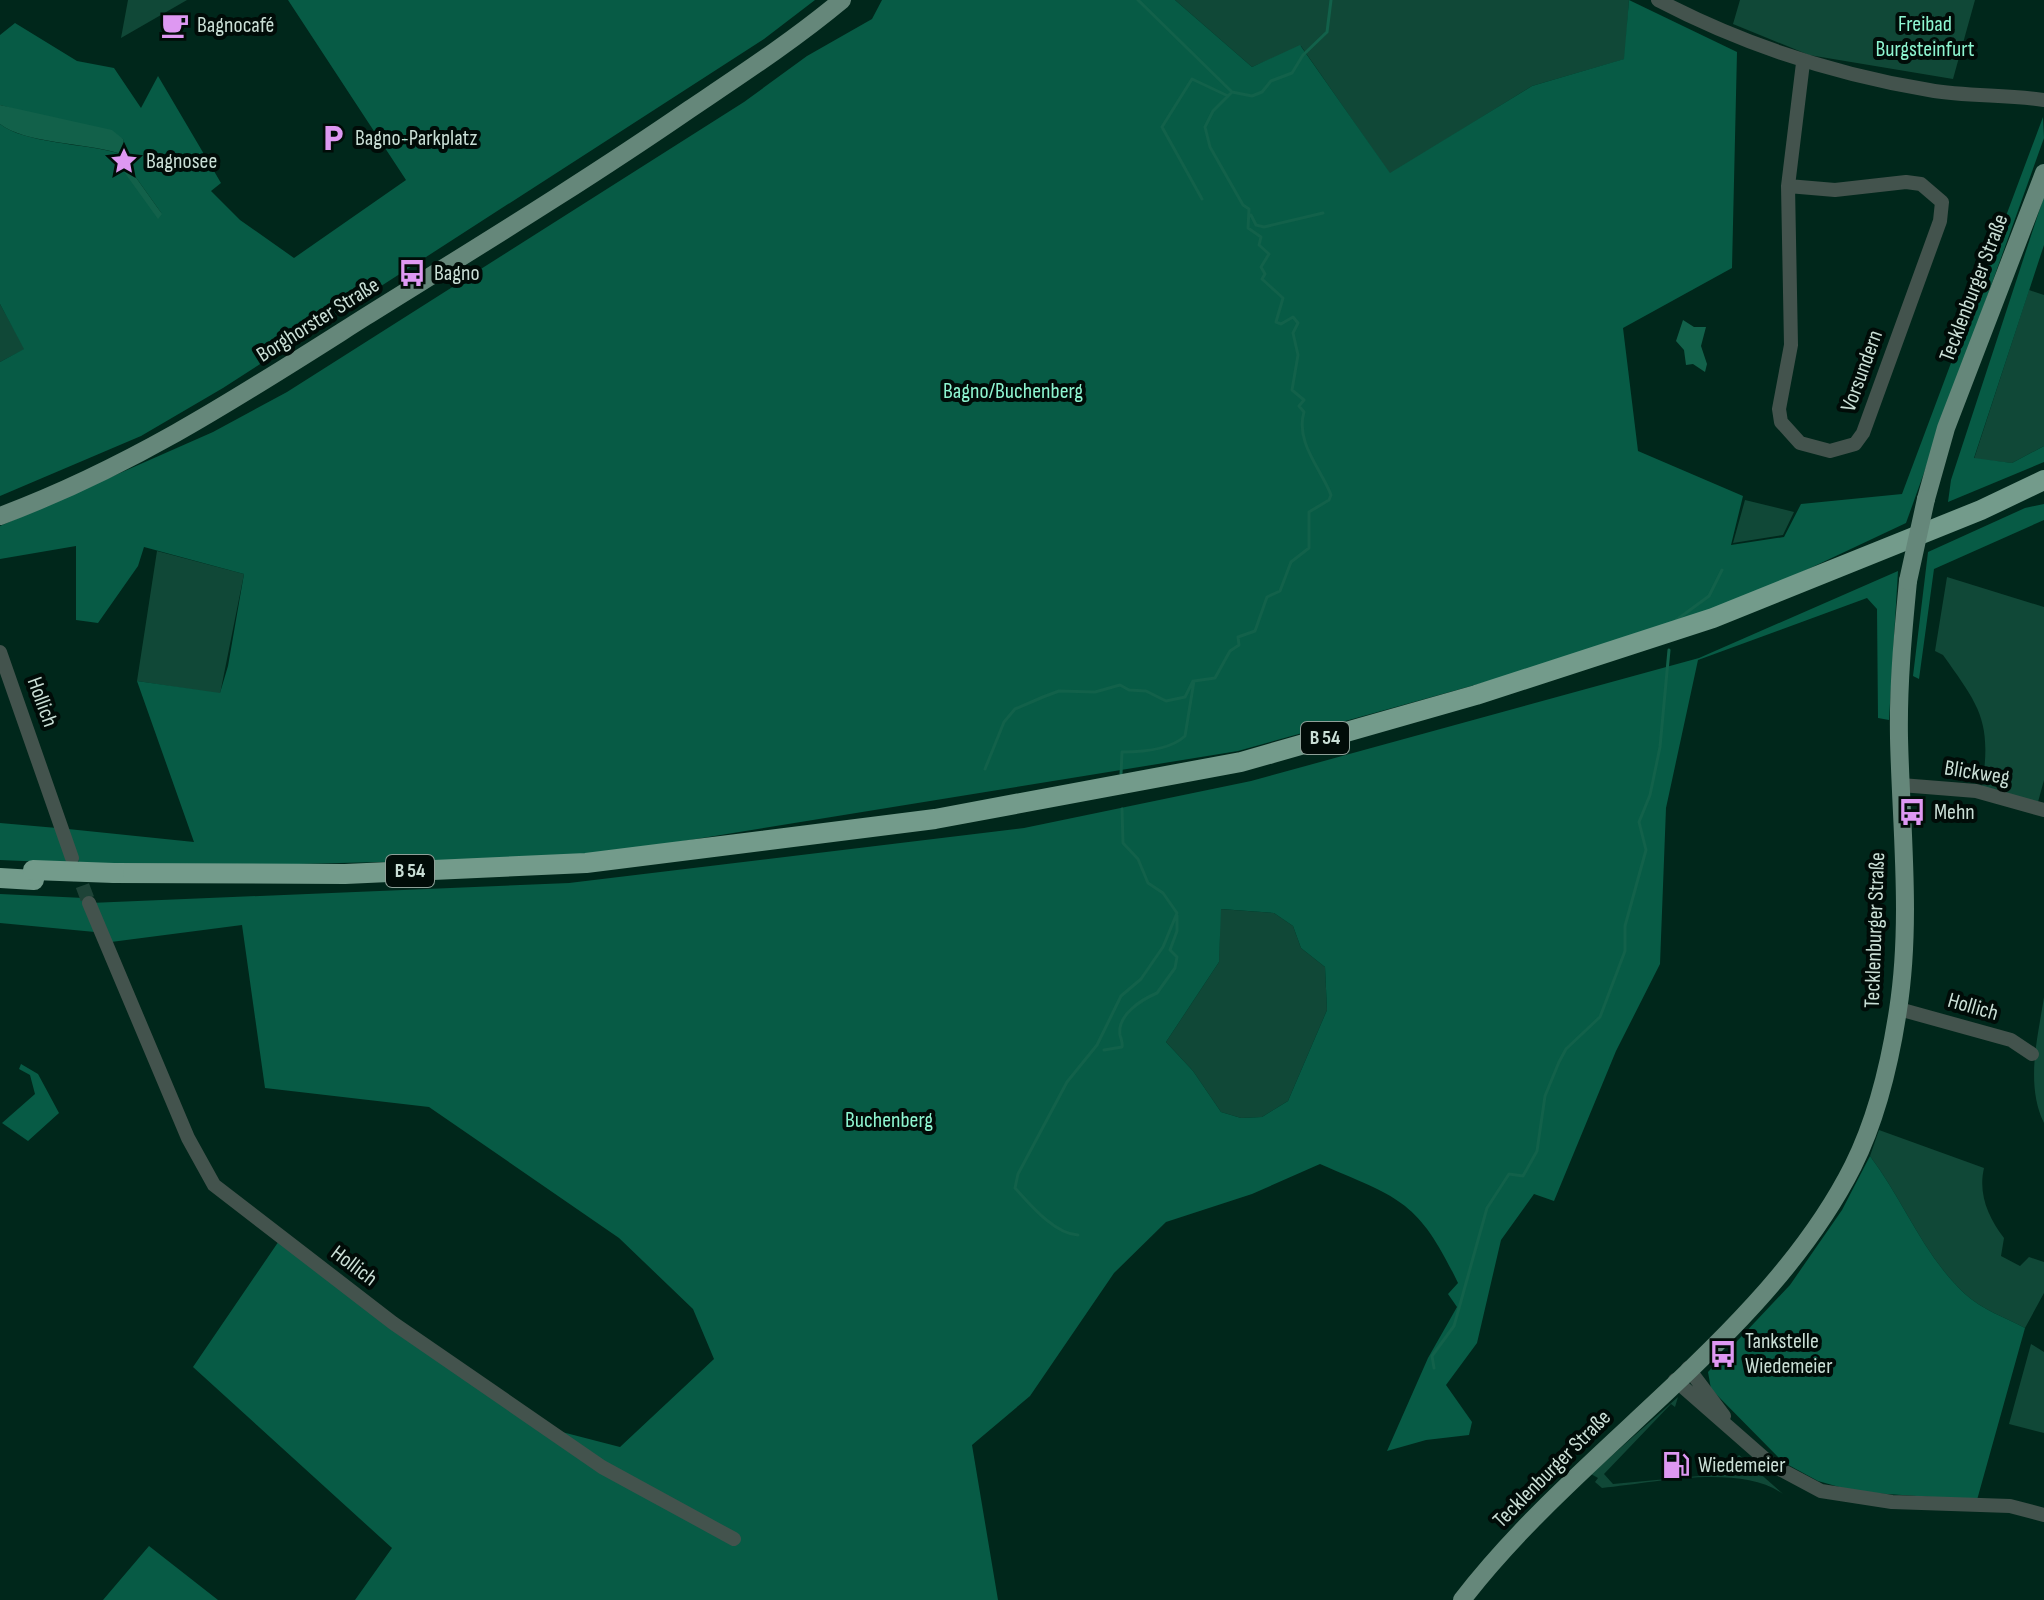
<svg xmlns="http://www.w3.org/2000/svg" width="2044" height="1600" font-family="'Sofia Sans Condensed',sans-serif">
<style>
.green{fill:#104837}
.forest{fill:#075b45;fill-rule:evenodd}
.water{fill:#12614a}
.lines{fill:none;stroke-linecap:round;stroke-linejoin:round}
.stream{stroke:#12614a;stroke-width:3}
.minor-tunnel{stroke:#1e4337;stroke-width:14;stroke-dasharray:14 7;stroke-linecap:butt}
.minor{stroke:#43534d;stroke-width:14}
.major{stroke:#65877a;stroke-width:18}
.highway{stroke:#739b8b;stroke-width:20}
.major-bridge{stroke:#65877a;stroke-width:18}
.highway-bridge{stroke:#739b8b;stroke-width:20}
.labels{text-anchor:middle;dominant-baseline:central;stroke-width:8;stroke-linejoin:round;paint-order:stroke}
.shield{fill:#010c08;stroke:#8ea098;stroke-width:2}
.shield-label{font-size:20px;font-weight:bold;fill:#cadfd6}
.park-label{font-size:22px;fill:#8ef6d1;stroke:#010c08}
.poi-label{font-size:22px;fill:#cadfd6;stroke:#010c08;text-anchor:start}
.street-label{font-size:22px;fill:#cadfd6;stroke:#010c08}
</style>
<rect width="100%" height="100%" fill="#00271b"/>
<path class="green" d="M 128,0 L 187,0 L 121,38 Z
M 1175,0 L 1629,0 L 1625,59 L 1532,86 L 1390,174 L 1301,46 L 1252,67 Z
M 1740,0 L 1975,0 L 1953,79 L 1809,55 L 1733,24 Z
M 2029,290 L 2044,295 L 2044,446 L 2012,463 L 1974,459 Z
M 0,304 L 25,349 L 0,362 Z
M 1745,500 L 1794,512 L 1783,535 L 1733,543 Z
M 157,551 L 244,574 L 220,694 L 137,681 Z
M 1947,577 L 2044,607 L 2044,780 L 2038,802 L 1982,787 C 1992,721 1980,707 1943,655 L 1935,651 Z
M 1220,909 L 1274,913 L 1293,926 L 1301,948 L 1325,967 L 1327,1010 L 1288,1101 L 1262,1117 L 1241,1118 L 1221,1112 L 1193,1071 L 1166,1042 L 1219,962 Z
M 2044,997 L 2044,1123 C 2025,1084 2038,1037 2044,997 Z
M 1879,1130 L 1984,1168 C 1978,1194 1988,1217 2004,1238 L 2001,1256 L 2020,1266 L 2029,1257 L 2044,1262 L 2044,1293 L 2025,1328 C 2006,1318 1981,1309 1965,1294 C 1923,1255 1904,1201 1870,1156 Z
M 2031,1344 L 2044,1352 L 2044,1433 L 2009,1424 Z
M 1678,1397 L 1675,1407 L 1671,1404 L 1604,1474 L 1613,1484 L 1721,1474 L 1739,1455 L 1783,1494 C 1740,1463 1653,1483 1602,1488 L 1595,1482 L 1598,1478 L 1591,1474 Z"/>
<path class="forest" d="M 288,0 L 815,0 L 764,39 L 223,388 L 141,436 L 0,496 L 0,362 L 24,349 L 0,304 L 0,124 C 23,143 87,144 118,153 L 123,169 L 162,214 L 127,165 L 123,139 L 0,105 L 0,35 L 15,23 L 77,61 L 114,68 L 141,108 L 158,76 L 221,183 L 211,191 L 240,220 L 294,258 L 406,180 Z
M 882,0 L 1175,0 L 1252,67 L 1300,45 L 1390,173 L 1532,86 L 1624,59 L 1629,0 L 1737,52 L 1732,268 L 1623,328 L 1638,451 L 1743,496 L 1731,545 L 1784,537 L 1801,504 L 1902,494 L 2043,117 L 2044,138 L 1906,523 L 1753,595 L 1611,647 L 1238,751 L 585,857 L 260,865 L 79,863 L 68,829 L 194,842 L 137,681 L 220,693 L 228,666 L 244,574 L 144,547 L 138,566 L 98,623 L 76,620 L 76,546 L 0,559 L 0,526 L 213,432 L 287,392 L 744,102 L 807,56 L 872,19 Z
M 2044,196 L 2044,245 L 1974,458 L 2012,463 L 2044,446 L 2044,462 L 1948,502 L 1951,480 Z
M 2044,504 L 2044,520 L 1934,569 L 1919,679 L 1913,676 L 1928,552 L 2025,508 Z
M 1898,571 L 1889,720 L 1878,718 L 1877,609 L 1867,598 L 1698,660 L 1666,808 L 1660,964 L 1616,1051 L 1554,1201 L 1534,1194 L 1501,1240 L 1477,1343 L 1446,1385 L 1472,1422 L 1469,1435 L 1426,1440 L 1387,1451 L 1428,1358 L 1457,1307 L 1448,1294 L 1458,1283 C 1418,1200 1401,1199 1320,1164 L 1252,1194 L 1166,1222 L 1114,1273 L 1030,1396 L 972,1445 L 998,1600 L 355,1600 L 392,1548 L 193,1367 L 283,1235 L 393,1323 L 562,1432 L 620,1447 L 714,1359 L 693,1309 L 619,1238 L 429,1107 L 265,1088 L 242,925 L 111,942 L 90,903 L 569,883 L 1024,828 L 1251,781 L 1699,658 ZM 1221,909 L 1274,913 L 1293,926 L 1301,948 L 1325,967 L 1327,1010 L 1288,1101 L 1262,1117 L 1241,1118 L 1221,1112 L 1193,1071 L 1166,1042 L 1219,962 Z
M 0,823 L 57,828 L 70,863 L 0,860 Z
M 0,894 L 84,898 L 95,932 L 0,923 Z
M 21,1064 L 38,1074 L 59,1113 L 28,1141 L 2,1123 L 35,1094 L 30,1075 L 19,1069 Z
M 1870,1156 C 1904,1201 1923,1255 1965,1294 C 1981,1309 2006,1318 2025,1328 L 1977,1500 L 1857,1492 L 1818,1481 L 1783,1462 L 1711,1389 L 1708,1372 L 1790,1285 L 1842,1210 Z
M 149,1546 L 218,1600 L 103,1600 Z"/>
<path class="water" d="M 0,105 L 112,130 L 123,139 L 127,165 L 162,214 L 158,219 L 122,169 L 118,153 C 87,143 23,143 0,124 Z
M 1683,320 L 1694,327 L 1706,327 L 1701,346 L 1707,364 L 1705,372 L 1693,364 L 1686,365 L 1684,350 L 1676,341 Z"/>
<g class="lines">
<path class="stream" d="M 1138,0 L 1232,92
M 1202,199 L 1162,127 L 1192,79 L 1228,96
M 1251,215 L 1256,225 L 1264,227 L 1323,213
M 1675,621 L 1709,596 L 1722,570
M 985,769 L 1004,722 L 1015,709 L 1043,697 L 1059,691 L 1095,692 L 1120,685 L 1129,690 L 1146,691 L 1166,701 L 1185,697 L 1193,681
M 1121,774 L 1122,752 C 1141,752 1170,750 1185,736 L 1194,681 L 1215,678 L 1230,651 L 1239,645 L 1238,637 L 1255,631 L 1267,597 L 1280,591 L 1291,562 L 1309,548 L 1309,512 L 1329,500 L 1331,495 C 1321,469 1295,442 1304,412 L 1299,406 L 1304,400 L 1292,390 L 1298,355 L 1293,333 L 1298,323 L 1293,317 L 1281,324 L 1276,322 L 1283,298 L 1262,279 L 1265,274 L 1261,267 L 1269,254 L 1259,245 L 1261,237 L 1248,228 L 1249,209 L 1243,205 L 1210,147 L 1205,127 L 1213,111 L 1232,92 L 1252,96 L 1262,92 L 1271,81 L 1292,73 L 1303,55 L 1327,32 L 1331,0
M 1104,1050 L 1122,1047 C 1123,1043 1121,1039 1120,1035 C 1117,1014 1143,999 1157,993 L 1175,968 L 1177,957 L 1170,950 L 1177,931 L 1177,915
M 1078,1235 C 1054,1234 1029,1203 1015,1188 L 1018,1174 L 1067,1082 L 1097,1045 L 1121,996 L 1141,979 L 1163,947 L 1177,913 L 1163,893 L 1148,883 L 1138,859 L 1123,843 L 1122,809
M 1434,1368 L 1432,1356 L 1454,1326 L 1487,1208 L 1509,1174 L 1523,1176 L 1537,1151 L 1545,1096 L 1559,1062 L 1566,1049 L 1600,1017 L 1625,951 L 1625,926 L 1646,850 L 1639,822 L 1650,795 L 1660,747 L 1669,650"/>
<path class="minor-tunnel" d="M 75,866 L 89,903"/>
<path class="minor" d="M 1658,0 C 1744,45 1833,74 1929,90 C 1967,97 2006,94 2044,100
M 1788,186 L 1791,345 L 1779,409 L 1781,422 L 1800,443 L 1830,451 L 1855,444 L 1863,433 L 1940,221 L 1942,202 L 1921,184 L 1906,182 L 1835,190 L 1788,186 L 1803,63
M 0,652 L 72,858
M 1901,785 L 1976,791 L 2044,810
M 89,903 L 188,1138 L 214,1185 L 393,1323 L 602,1467 L 734,1539
M 1899,1009 L 2011,1040 L 2032,1054
M 1688,1368 L 1724,1416
M 1675,1380 L 1772,1465 L 1821,1491 L 1892,1502 L 2010,1506 L 2044,1515"/>
<path class="major" d="M 1926,499 L 1946,428 L 2044,173
M 0,516 C 134,466 245,393 365,317 C 474,249 584,182 690,109 C 742,74 794,40 842,0
M 1462,1600 C 1577,1450 1768,1335 1853,1166 C 1877,1118 1890,1063 1898,1010 C 1912,921 1901,827 1899,738 C 1898,685 1903,633 1908,581"/>
<path class="highway" d="M 114,873 L 345,874 L 586,863 L 935,819 L 1241,762 L 1476,695 L 1713,618 L 1981,510 L 2044,480
M 0,878 L 34,880"/>
<path class="major-bridge" d="M 1908,581 L 1926,499"/>
<path class="highway-bridge" d="M 33,870 L 114,873"/>
</g>
<defs>
<g id="cafe-bare" transform="scale(2.16)"><path d="M-5.5-4.5H6V0H3Q3 3.5 0 3.5H-2.5Q-5.5 3.5-5.5 0ZM3-3.2v2h1.7v-2ZM-6 4.5H4V6H-6Z" fill="#de98f2" stroke="#010c08" stroke-width="2.5" paint-order="stroke"/></g>
<g id="parking-bare" transform="scale(2.16)"><path d="M-3.5-5.5H1a3.5 3.5 0 0 1 0 7H-1V5.5H-3.5ZM-1-3.4V-.6H.8a1.4 1.4 0 0 0 0-2.8Z" fill="#de98f2" stroke="#010c08" stroke-width="2.5" paint-order="stroke"/></g>
<g id="sight-bare" transform="scale(2.16)"><path d="M0-6L1.8-2.2L6-1.7L2.9 1.2L3.7 5.4L0 3.3L-3.7 5.4L-2.9 1.2L-6-1.7L-1.8-2.2Z" fill="#de98f2" stroke="#010c08" stroke-width="2.5" paint-order="stroke"/></g>
<g id="bus-bare" transform="scale(2.16)"><path d="M-5-6H5V4H4V6H2V4H-2V6H-4V4H-5ZM-3.5-4V0h7V-4ZM-3.5 1.2v1.5H-2V1.2ZM2 1.2v1.5H3.5V1.2Z" fill="#de98f2" stroke="#010c08" stroke-width="2.5" paint-order="stroke"/></g>
<g id="fuel-bare" transform="scale(2.16)"><path d="M-5.5-6h7V0h2V4h1.3V-2.5L3-4.5l.8-.8L6-3V5H2.5V1h-1V6h-7ZM-4.2-4.7v3.2H.2V-4.7Z" fill="#de98f2" stroke="#010c08" stroke-width="2.5" paint-order="stroke"/></g>
</defs>
<g fill-rule="evenodd">
<use href="#cafe-bare" x="175" y="25"/>
<use href="#parking-bare" x="333" y="138"/>
<use href="#sight-bare" x="124" y="161"/>
<use href="#bus-bare" x="412" y="273"/>
<use href="#bus-bare" x="1912" y="812"/>
<use href="#bus-bare" x="1723" y="1354"/>
<use href="#fuel-bare" x="1676" y="1465"/>
</g>
<g class="labels">
<g class="shield">
<rect x="1301" y="722" width="48" height="32" rx="6"/>
<rect x="386" y="855" width="48" height="32" rx="6"/>
</g>
<g class="shield-label">
<text x="1325" y="738">B 54</text>
<text x="410" y="871">B 54</text>
</g>
<g class="park-label">
<text x="1925" y="24">Freibad<tspan x="1925" dy="25">Burgsteinfurt</tspan></text>
<text x="1013" y="391">Bagno/Buchenberg</text>
<text x="889" y="1120">Buchenberg</text>
</g>
<g class="poi-label">
<text x="197" y="25">Bagnocafé</text>
<text x="355" y="138">Bagno-Parkplatz</text>
<text x="146" y="161">Bagnosee</text>
<text x="434" y="273">Bagno</text>
<text x="1934" y="812">Mehn</text>
<text x="1745" y="1341">Tankstelle<tspan x="1745" dy="25">Wiedemeier</tspan></text>
<text x="1698" y="1465">Wiedemeier</text>
</g>
<g class="street-label">
<text transform="translate(1974 288) rotate(-69)">Tecklenburger Straße</text>
<text transform="translate(318 320) rotate(-32)">Borghorster Straße</text>
<text transform="translate(1862 371) rotate(-70)">Vorsundern</text>
<text transform="translate(42 702) rotate(70)">Hollich</text>
<text transform="translate(1977 773) rotate(9)">Blickweg</text>
<text transform="translate(1875 930) rotate(-88)">Tecklenburger Straße</text>
<text transform="translate(1973 1007) rotate(16)">Hollich</text>
<text transform="translate(354 1266) rotate(37)">Hollich</text>
<text transform="translate(1552 1469) rotate(-45)">Tecklenburger Straße</text>
</g>
</g>
</svg>
